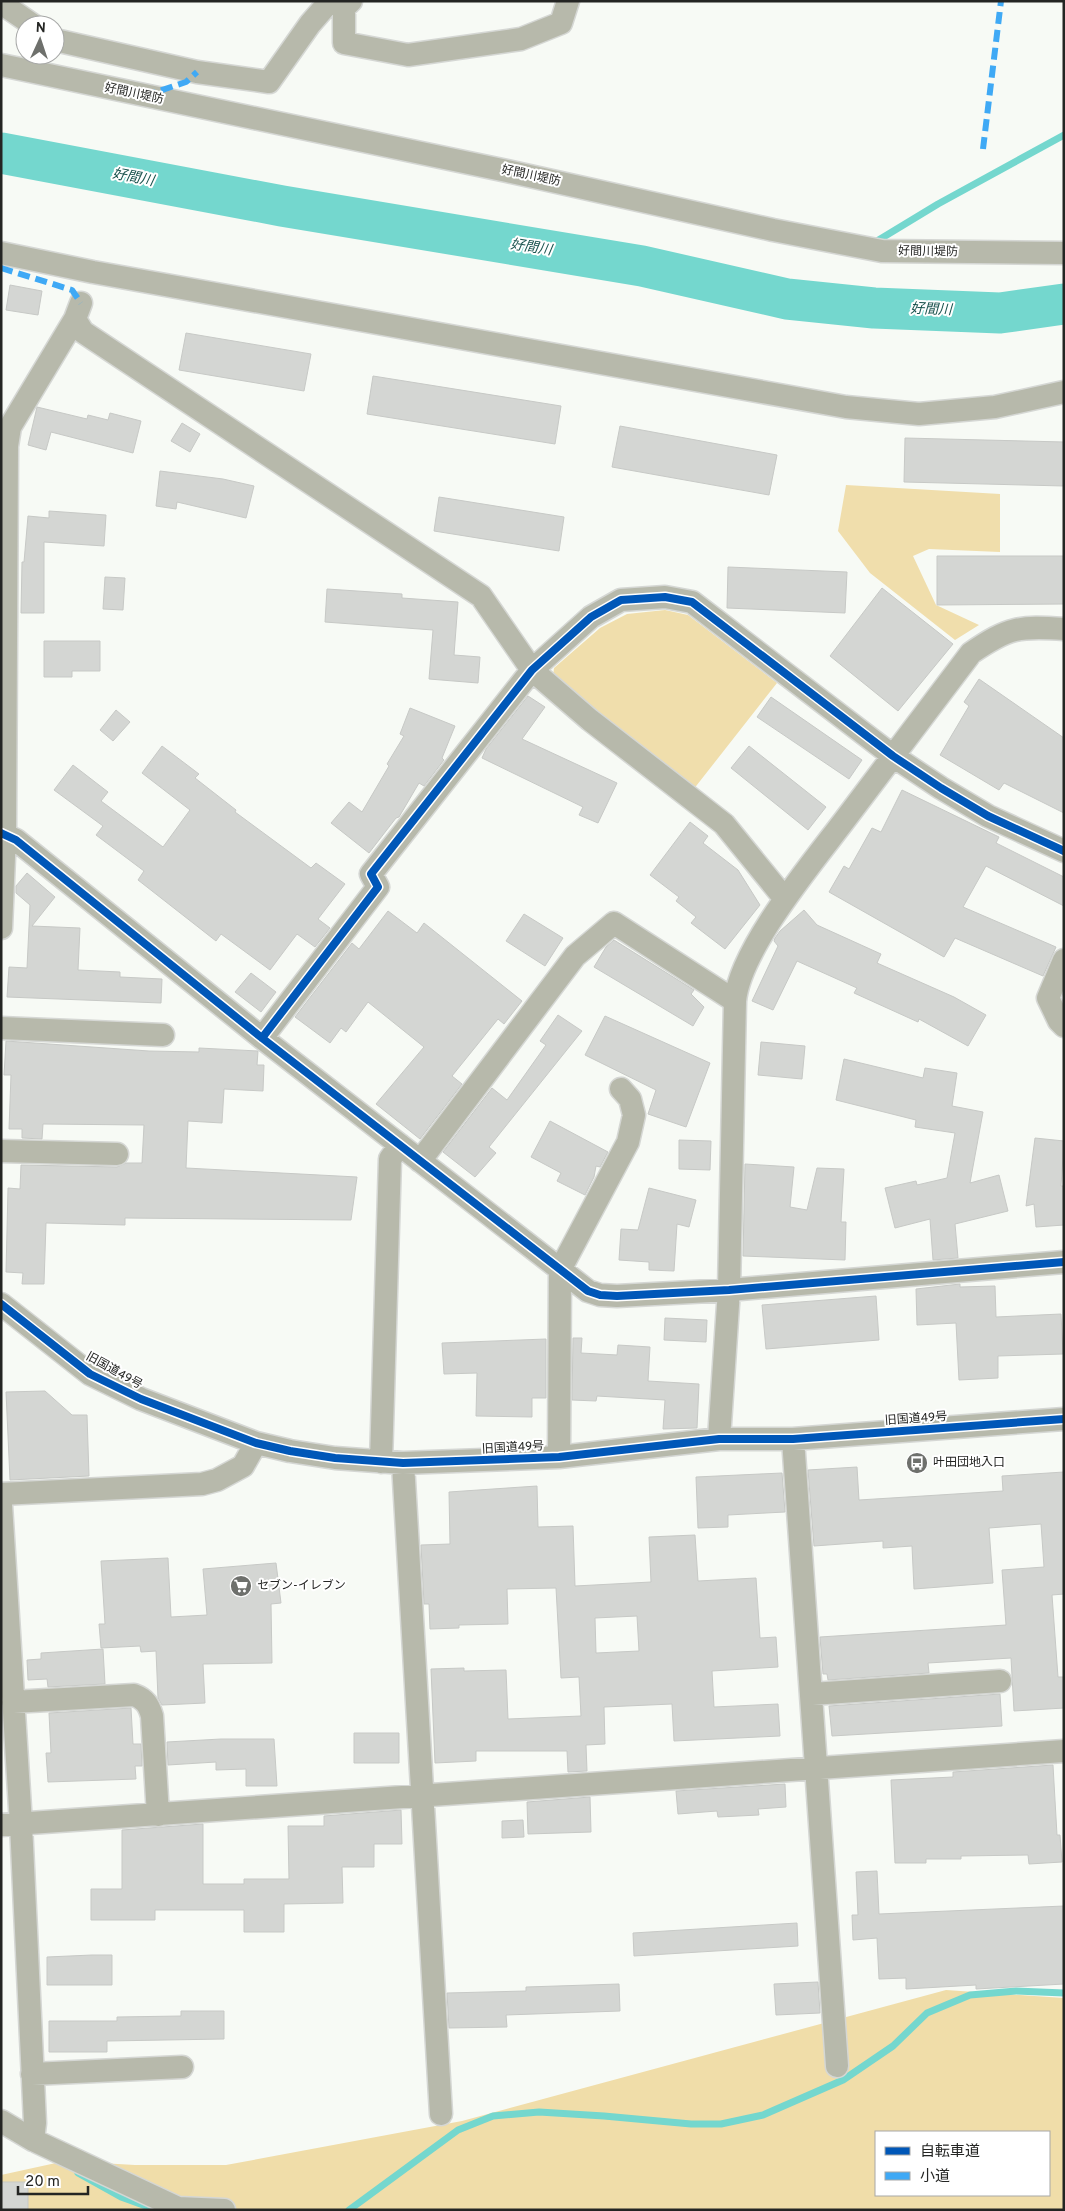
<svg xmlns="http://www.w3.org/2000/svg" width="1065" height="2211" font-family="Overpass,'Noto Sans JP',sans-serif">
<style>
.green{fill:#f0deac}
.forest{fill:#f0dda9;fill-rule:evenodd}
.lines{fill:none;stroke-linecap:round;stroke-linejoin:round}
.stream{stroke:#74d7ce;stroke-width:7}
.river{stroke:#74d7ce;stroke-width:41}
.building{fill:#d4d6d3;stroke:#c7c9c6;fill-rule:evenodd}
.minor-casing{stroke:#d5d7d4;stroke-width:25}
.minor{stroke:#b7b9ab;stroke-width:22}
.quiet{stroke:#3fa9f5;stroke-width:6;stroke-dasharray:12 6;stroke-linecap:butt}
.cycleway-casing{stroke:#fff;stroke-width:11}
.cycleway{stroke:#0057b8;stroke-width:8}
.labels{text-anchor:middle;dominant-baseline:central;stroke-width:4;stroke-linejoin:round;paint-order:stroke}
.street-label{font-size:12px;fill:#242523;stroke:#fff}
.poi-label{font-size:12px;fill:#242523;stroke:#fff;text-anchor:start}
.water-label{font-size:14px;font-style:italic;fill:#1a534e;stroke:#fff}
</style>
<rect width="100%" height="100%" fill="#f7faf5"/>
<path class="green" d="M 846,485 L 1000,494 L 1000,552 L 929,549 L 913,556 L 936,605 L 979,625 L 955,640 L 870,573 L 838,531 Z
M 665,610 L 688,615 L 777,683 L 693,790 L 553,677 L 554,668 L 600,628 L 627,614 Z"/>
<path class="forest" d="M 946,1990 L 1064,1998 L 1064,2210 L 1,2210 L 1,2175 L 65,2161 L 135,2165 L 226,2165 L 462,2121 ZM 876,2132 L 1049,2132 L 1049,2195 L 876,2195 Z"/>
<g class="lines">
<path class="stream" d="M 872,244 L 938,204 L 1064,135
M 78,2173 L 121,2197 L 157,2210
M 349,2210 L 458,2130 L 493,2116 L 539,2112 L 604,2116 L 691,2124 L 721,2124 L 763,2115 L 843,2080 L 893,2046 L 927,2013 L 970,1995 L 1016,1991 L 1064,1993"/>
<path class="river" d="M 1,153 L 282,206 L 642,266 L 787,299 L 874,308 L 1000,313 L 1064,304"/>
</g>
<path class="building" d="M 10,285 L 42,291 L 38,315 L 6,310 Z
M 186,333 L 311,354 L 304,391 L 179,370 Z
M 373,376 L 561,406 L 555,444 L 367,414 Z
M 37,407 L 87,419 L 88,415 L 108,420 L 110,413 L 141,421 L 133,453 L 51,432 L 46,450 L 28,445 Z
M 182,423 L 200,434 L 190,452 L 171,441 Z
M 620,426 L 777,455 L 769,495 L 612,467 Z
M 905,438 L 1064,442 L 1064,486 L 904,482 Z
M 160,471 L 223,479 L 254,486 L 246,518 L 177,502 L 176,509 L 156,506 Z
M 439,497 L 564,517 L 559,551 L 434,531 Z
M 49,511 L 106,515 L 104,546 L 44,542 L 44,613 L 21,613 L 22,562 L 24,562 L 28,516 L 49,518 Z
M 937,556 L 1064,556 L 1064,604 L 937,605 Z
M 728,567 L 847,572 L 845,613 L 727,608 Z
M 105,577 L 125,578 L 123,610 L 103,609 Z
M 882,588 L 953,644 L 898,711 L 830,656 Z
M 327,589 L 402,594 L 402,598 L 458,602 L 454,655 L 480,657 L 478,683 L 429,679 L 433,630 L 325,622 Z
M 44,641 L 100,641 L 100,671 L 72,671 L 72,677 L 44,677 Z
M 979,679 L 1064,738 L 1064,813 L 1004,783 L 999,790 L 940,755 L 969,706 L 964,702 Z
M 528,696 L 545,707 L 522,739 L 617,783 L 598,823 L 579,815 L 583,807 L 482,758 L 486,749 Z
M 771,697 L 862,760 L 849,779 L 757,717 Z
M 410,708 L 455,726 L 442,758 L 444,760 L 424,786 L 419,783 L 399,817 L 396,818 L 369,853 L 331,823 L 349,802 L 362,812 L 389,766 L 387,764 L 404,736 L 400,734 Z
M 116,710 L 130,722 L 113,741 L 100,730 Z
M 162,746 L 199,774 L 195,778 L 236,810 L 235,812 L 311,868 L 316,863 L 345,884 L 318,919 L 330,928 L 315,947 L 297,934 L 270,970 L 221,934 L 216,941 L 138,880 L 144,871 L 96,835 L 103,826 L 54,790 L 73,765 L 108,792 L 101,801 L 163,847 L 190,810 L 142,773 Z
M 749,746 L 826,807 L 808,830 L 731,768 Z
M 902,790 L 999,837 L 996,843 L 1064,877 L 1064,906 L 986,866 L 963,907 L 1056,947 L 1043,976 L 955,938 L 944,957 L 829,892 L 844,866 L 849,869 L 872,828 L 881,832 Z
M 690,822 L 708,836 L 703,843 L 738,870 L 760,905 L 725,949 L 691,923 L 696,917 L 676,901 L 679,897 L 650,875 Z
M 27,873 L 55,897 L 32,926 L 80,928 L 78,970 L 120,972 L 120,977 L 162,979 L 161,1003 L 7,997 L 9,967 L 27,968 L 30,905 L 16,893 L 16,886 Z
M 804,910 L 817,925 L 881,954 L 877,963 L 954,997 L 986,1015 L 968,1046 L 919,1019 L 918,1022 L 854,993 L 857,988 L 797,961 L 773,1010 L 752,1001 L 778,946 L 774,941 L 775,938 L 780,931 Z
M 388,911 L 417,933 L 424,923 L 522,1001 L 504,1024 L 498,1019 L 452,1076 L 462,1084 L 420,1139 L 376,1104 L 424,1047 L 368,1002 L 346,1032 L 341,1028 L 330,1043 L 295,1017 L 352,943 L 359,949 Z
M 524,914 L 563,938 L 545,966 L 506,941 Z
M 614,940 L 694,990 L 691,994 L 704,1007 L 693,1026 L 594,967 L 606,947 Z
M 251,973 L 276,992 L 261,1012 L 235,992 Z
M 558,1015 L 582,1031 L 489,1147 L 496,1153 L 475,1177 L 443,1152 L 492,1088 L 507,1100 L 546,1045 L 540,1041 Z
M 605,1016 L 710,1063 L 686,1127 L 648,1114 L 656,1090 L 585,1055 Z
M 6,1041 L 149,1051 L 199,1052 L 199,1048 L 258,1051 L 257,1065 L 264,1065 L 263,1091 L 224,1089 L 222,1123 L 188,1121 L 186,1168 L 357,1177 L 351,1220 L 125,1218 L 125,1225 L 46,1223 L 44,1284 L 22,1284 L 23,1273 L 6,1272 L 8,1188 L 20,1189 L 21,1165 L 117,1167 L 126,1163 L 142,1163 L 144,1125 L 43,1124 L 42,1139 L 22,1138 L 22,1129 L 9,1129 L 11,1075 L 4,1075 Z
M 761,1042 L 805,1046 L 802,1079 L 758,1075 Z
M 844,1059 L 923,1078 L 925,1068 L 957,1073 L 952,1106 L 983,1112 L 970,1183 L 999,1175 L 1008,1211 L 955,1224 L 958,1258 L 933,1260 L 930,1219 L 895,1228 L 885,1188 L 916,1181 L 917,1185 L 947,1178 L 955,1133 L 915,1127 L 916,1120 L 836,1100 Z
M 550,1121 L 608,1152 L 600,1167 L 596,1166 L 594,1177 L 585,1195 L 557,1181 L 561,1173 L 531,1157 Z
M 1035,1138 L 1064,1141 L 1061,1186 L 1064,1186 L 1064,1225 L 1036,1227 L 1034,1204 L 1026,1206 Z
M 679,1140 L 711,1141 L 710,1170 L 679,1169 Z
M 745,1164 L 794,1167 L 790,1207 L 807,1210 L 817,1168 L 844,1169 L 841,1222 L 846,1222 L 845,1260 L 743,1256 Z
M 649,1188 L 696,1200 L 689,1227 L 677,1224 L 674,1271 L 649,1270 L 649,1262 L 619,1260 L 621,1229 L 638,1230 Z
M 960,1284 L 960,1287 L 995,1286 L 996,1317 L 1061,1314 L 1063,1354 L 998,1356 L 998,1378 L 959,1380 L 956,1323 L 917,1325 L 916,1289 Z
M 876,1296 L 879,1340 L 766,1349 L 762,1305 Z
M 665,1318 L 707,1320 L 706,1342 L 664,1340 Z
M 573,1338 L 582,1338 L 581,1353 L 617,1355 L 618,1345 L 650,1347 L 648,1381 L 699,1384 L 697,1428 L 663,1429 L 665,1400 L 597,1396 L 596,1401 L 572,1400 Z
M 546,1339 L 546,1398 L 532,1398 L 532,1417 L 476,1416 L 477,1373 L 444,1374 L 442,1343 Z
M 45,1391 L 72,1415 L 87,1415 L 89,1476 L 10,1480 L 6,1392 Z
M 857,1467 L 859,1500 L 1003,1491 L 1002,1476 L 1064,1472 L 1064,1594 L 1052,1595 L 1058,1677 L 1064,1677 L 1064,1708 L 1014,1711 L 1011,1658 L 928,1663 L 929,1673 L 828,1680 L 827,1674 L 823,1674 L 820,1637 L 1006,1625 L 1002,1570 L 1044,1567 L 1041,1524 L 989,1528 L 993,1583 L 914,1589 L 912,1546 L 883,1548 L 883,1541 L 814,1546 L 808,1470 Z
M 782,1473 L 785,1512 L 728,1515 L 728,1527 L 698,1528 L 696,1477 Z
M 537,1486 L 538,1527 L 573,1526 L 575,1586 L 651,1582 L 649,1537 L 695,1535 L 698,1581 L 756,1578 L 760,1638 L 776,1637 L 778,1667 L 712,1671 L 714,1707 L 778,1704 L 780,1736 L 674,1741 L 672,1704 L 604,1707 L 605,1744 L 586,1745 L 587,1771 L 568,1772 L 567,1751 L 476,1751 L 476,1761 L 435,1763 L 431,1669 L 464,1668 L 464,1671 L 506,1670 L 508,1719 L 581,1716 L 579,1677 L 561,1678 L 556,1588 L 507,1589 L 508,1624 L 459,1625 L 459,1628 L 430,1629 L 429,1604 L 424,1604 L 421,1545 L 450,1544 L 449,1492 ZM 637,1616 L 639,1651 L 596,1653 L 595,1618 Z
M 168,1558 L 171,1617 L 207,1615 L 203,1569 L 276,1563 L 281,1603 L 271,1604 L 272,1663 L 203,1664 L 205,1703 L 162,1705 L 158,1698 L 156,1651 L 141,1652 L 140,1646 L 101,1648 L 99,1624 L 105,1624 L 101,1561 Z
M 103,1649 L 105,1684 L 48,1687 L 47,1679 L 28,1680 L 27,1660 L 41,1659 L 41,1653 Z
M 1000,1694 L 1002,1726 L 832,1736 L 829,1706 Z
M 131,1708 L 133,1744 L 141,1744 L 142,1766 L 135,1766 L 136,1779 L 48,1782 L 46,1753 L 51,1753 L 49,1713 Z
M 354,1733 L 399,1733 L 399,1763 L 354,1763 Z
M 221,1739 L 274,1739 L 277,1786 L 246,1786 L 246,1769 L 216,1770 L 216,1762 L 168,1765 L 167,1742 Z
M 1053,1765 L 1057,1835 L 1060,1835 L 1062,1862 L 1029,1864 L 1028,1855 L 961,1856 L 961,1859 L 926,1859 L 926,1863 L 895,1863 L 891,1780 L 953,1777 L 953,1772 Z
M 785,1784 L 786,1807 L 758,1809 L 759,1815 L 718,1817 L 717,1811 L 678,1814 L 676,1791 Z
M 590,1797 L 591,1832 L 528,1834 L 527,1802 Z
M 401,1810 L 402,1844 L 374,1844 L 374,1867 L 342,1867 L 343,1903 L 284,1904 L 284,1932 L 244,1932 L 244,1910 L 155,1910 L 155,1920 L 91,1920 L 91,1889 L 122,1889 L 122,1830 L 203,1824 L 203,1884 L 244,1884 L 244,1879 L 289,1879 L 288,1826 L 324,1826 L 324,1816 Z
M 523,1820 L 524,1837 L 502,1838 L 502,1821 Z
M 877,1871 L 879,1914 L 1064,1906 L 1064,1984 L 976,1989 L 976,1985 L 906,1989 L 906,1978 L 879,1979 L 877,1938 L 853,1940 L 852,1915 L 858,1915 L 856,1872 Z
M 797,1923 L 798,1946 L 634,1956 L 633,1933 Z
M 92,1955 L 112,1955 L 112,1985 L 47,1985 L 47,1957 Z
M 818,1982 L 820,2013 L 776,2015 L 774,1984 Z
M 619,1984 L 620,2011 L 506,2015 L 507,2027 L 449,2028 L 447,1993 L 526,1991 L 526,1987 Z
M 181,2011 L 224,2011 L 224,2039 L 107,2041 L 107,2052 L 49,2052 L 49,2021 L 117,2021 L 117,2017 L 181,2016 Z
M 1,2182 L 28,2182 L 28,2210 L 1,2210 Z"/>
<g class="lines">
<g class="minor-casing">
<path id="minor" d="M 351,1 L 344,8 L 344,43 L 408,55 L 521,39 L 561,23 L 568,1
M 1,3 L 33,25
M 55,40 L 197,72 L 269,82 L 310,24 L 330,1
M 1,65 L 507,171 L 773,230 L 882,251 L 1064,253
M 1,253 L 93,272 L 846,407 L 919,414 L 995,407 L 1064,392
M 75,319 L 83,332 L 481,596 L 532,670 L 590,720 L 724,824 L 785,899
M 1,833 L 16,840 L 262,1038 L 588,1291 L 600,1295 L 617,1296 L 729,1290 L 1064,1262
M 1,928 L 5,833 L 7,446 L 10,427 L 75,319 L 81,303
M 1064,960 L 1048,998 L 1059,1021 L 1064,1026
M 1,1028 L 163,1035
M 262,1038 L 378,887 L 371,874 L 532,670 L 591,617 L 621,600 L 665,597 L 692,602 L 893,756 L 941,788 L 988,816 L 1064,851
M 1,1151 L 117,1154
M 420,1161 L 575,956 L 614,923 L 735,1001
M 1,1304 L 90,1374 L 141,1399 L 256,1443 L 290,1451 L 335,1458 L 403,1463 L 559,1457 L 719,1439 L 793,1439 L 1064,1419
M 719,1439 L 729,1290 L 735,1001 C 740,948 814,861 847,817 C 888,762 930,708 971,653 C 1009,627 1019,626 1064,629
M 793,1439 L 837,2066
M 559,1457 L 560,1270 L 628,1142 L 634,1115 L 630,1099 L 621,1089
M 381,1462 L 390,1159 L 400,1145
M 403,1463 L 441,2114
M 1,1494 L 202,1484 L 217,1480 L 243,1466 L 256,1443
M 1,1505 L 21,1824 L 35,2123 L 33,2140
M 812,1694 L 1000,1681
M 13,1702 L 134,1695 C 145,1699 149,1705 152,1716 L 158,1815
M 1,1825 L 1064,1751
M 32,2074 L 182,2067
M 1,2121 L 33,2140 L 178,2208 L 224,2210"/>
</g>
<use href="#minor" class="minor"/>
<path class="quiet" d="M 144,96 L 186,82 L 197,72
M 983,149 L 1001,1
M 1,268 L 72,290 L 81,303"/>
<g class="cycleway-casing">
<path id="cycleway" d="M 1,833 L 16,840 L 262,1038 L 588,1291 L 600,1295 L 617,1296 L 729,1290 L 1064,1262
M 262,1038 L 378,887 L 371,874 L 532,670 L 591,617 L 621,600 L 665,597 L 692,602 L 893,756 L 941,788 L 988,816 L 1064,851
M 1,1304 L 90,1374 L 141,1399 L 256,1443 L 290,1451 L 335,1458 L 403,1463 L 559,1457 L 719,1439 L 793,1439 L 1064,1419"/>
</g>
<use href="#cycleway" class="cycleway"/>
</g>
<defs>
<g id="bus-disc" transform="scale(1.125)"><circle r="9.5" fill="#6e706c" stroke="#fff"/><path d="M-5-6H5V4H4V6H2V4H-2V6H-4V4H-5ZM-3.5-4V0h7V-4ZM-3.5 1.2v1.5H-2V1.2ZM2 1.2v1.5H3.5V1.2Z" fill="#fff"/></g>
<g id="supermarket-disc" transform="scale(1.125)"><circle r="9.5" fill="#6e706c" stroke="#fff"/><path d="M-6-5.5h2.5l.6 2H6L4.5 2H-2.5L-4.4-4H-6ZM-1.5 3.2a1.3 1.3 0 1 0 .1 0ZM3 3.2a1.3 1.3 0 1 0 .1 0Z" fill="#fff"/></g>
</defs>
<g fill-rule="evenodd">
<use href="#bus-disc" x="917" y="1463"/>
<use href="#supermarket-disc" x="241" y="1586"/>
</g>
<g class="labels">
<g class="street-label">
<text transform="translate(134 94) rotate(12)">好間川堤防</text>
<text transform="translate(531 176) rotate(12)">好間川堤防</text>
<text transform="translate(928 252) rotate(1)">好間川堤防</text>
<text transform="translate(114 1371) rotate(29)">旧国道49号</text>
<text transform="translate(916 1419) rotate(-4)">旧国道49号</text>
<text transform="translate(513 1448) rotate(-3)">旧国道49号</text>
</g>
<g class="poi-label">
<text x="933" y="1463">叶田団地入口</text>
<text x="257" y="1586">セブン-イレブン</text>
</g>
<g class="water-label">
<text transform="translate(133 178) rotate(11)">好間川</text>
<text transform="translate(531 248) rotate(9)">好間川</text>
<text transform="translate(931 310) rotate(2)">好間川</text>
</g>
</g>
<rect width="1065" height="2211" fill="none" stroke="#242523" stroke-width="5"/>
<rect x="875" y="2131" width="175" height="65" fill="#ffffff" stroke="#a7a8a7"/>
<rect x="885" y="2147" width="25" height="8" fill="#0057b8" stroke="#a7a8a7"/>
<text x="920" y="2156" font-size="15" fill="#242523">自転車道</text>
<rect x="885" y="2172" width="25" height="8" fill="#3fa9f5" stroke="#a7a8a7"/>
<text x="920" y="2181" font-size="15" fill="#242523">小道</text>
<g transform="translate(40 40) rotate(3)"><circle r="24" fill="#ffffff" stroke="#a7a8a7"/>
<path d="M0-4L9 19L0 12L-9 19Z" fill="#6e706c"/>
<text y="-8" font-size="14" font-weight="bold" text-anchor="middle" fill="#242523">N</text>
</g>
<path d="M18 2186v8h70v-8" fill="none" stroke="#242523" stroke-width="2.5"/>
<text x="25" y="2186" font-size="15" fill="#242523" stroke="#ffffff" stroke-width="4" paint-order="stroke">20 m</text>
</svg>
